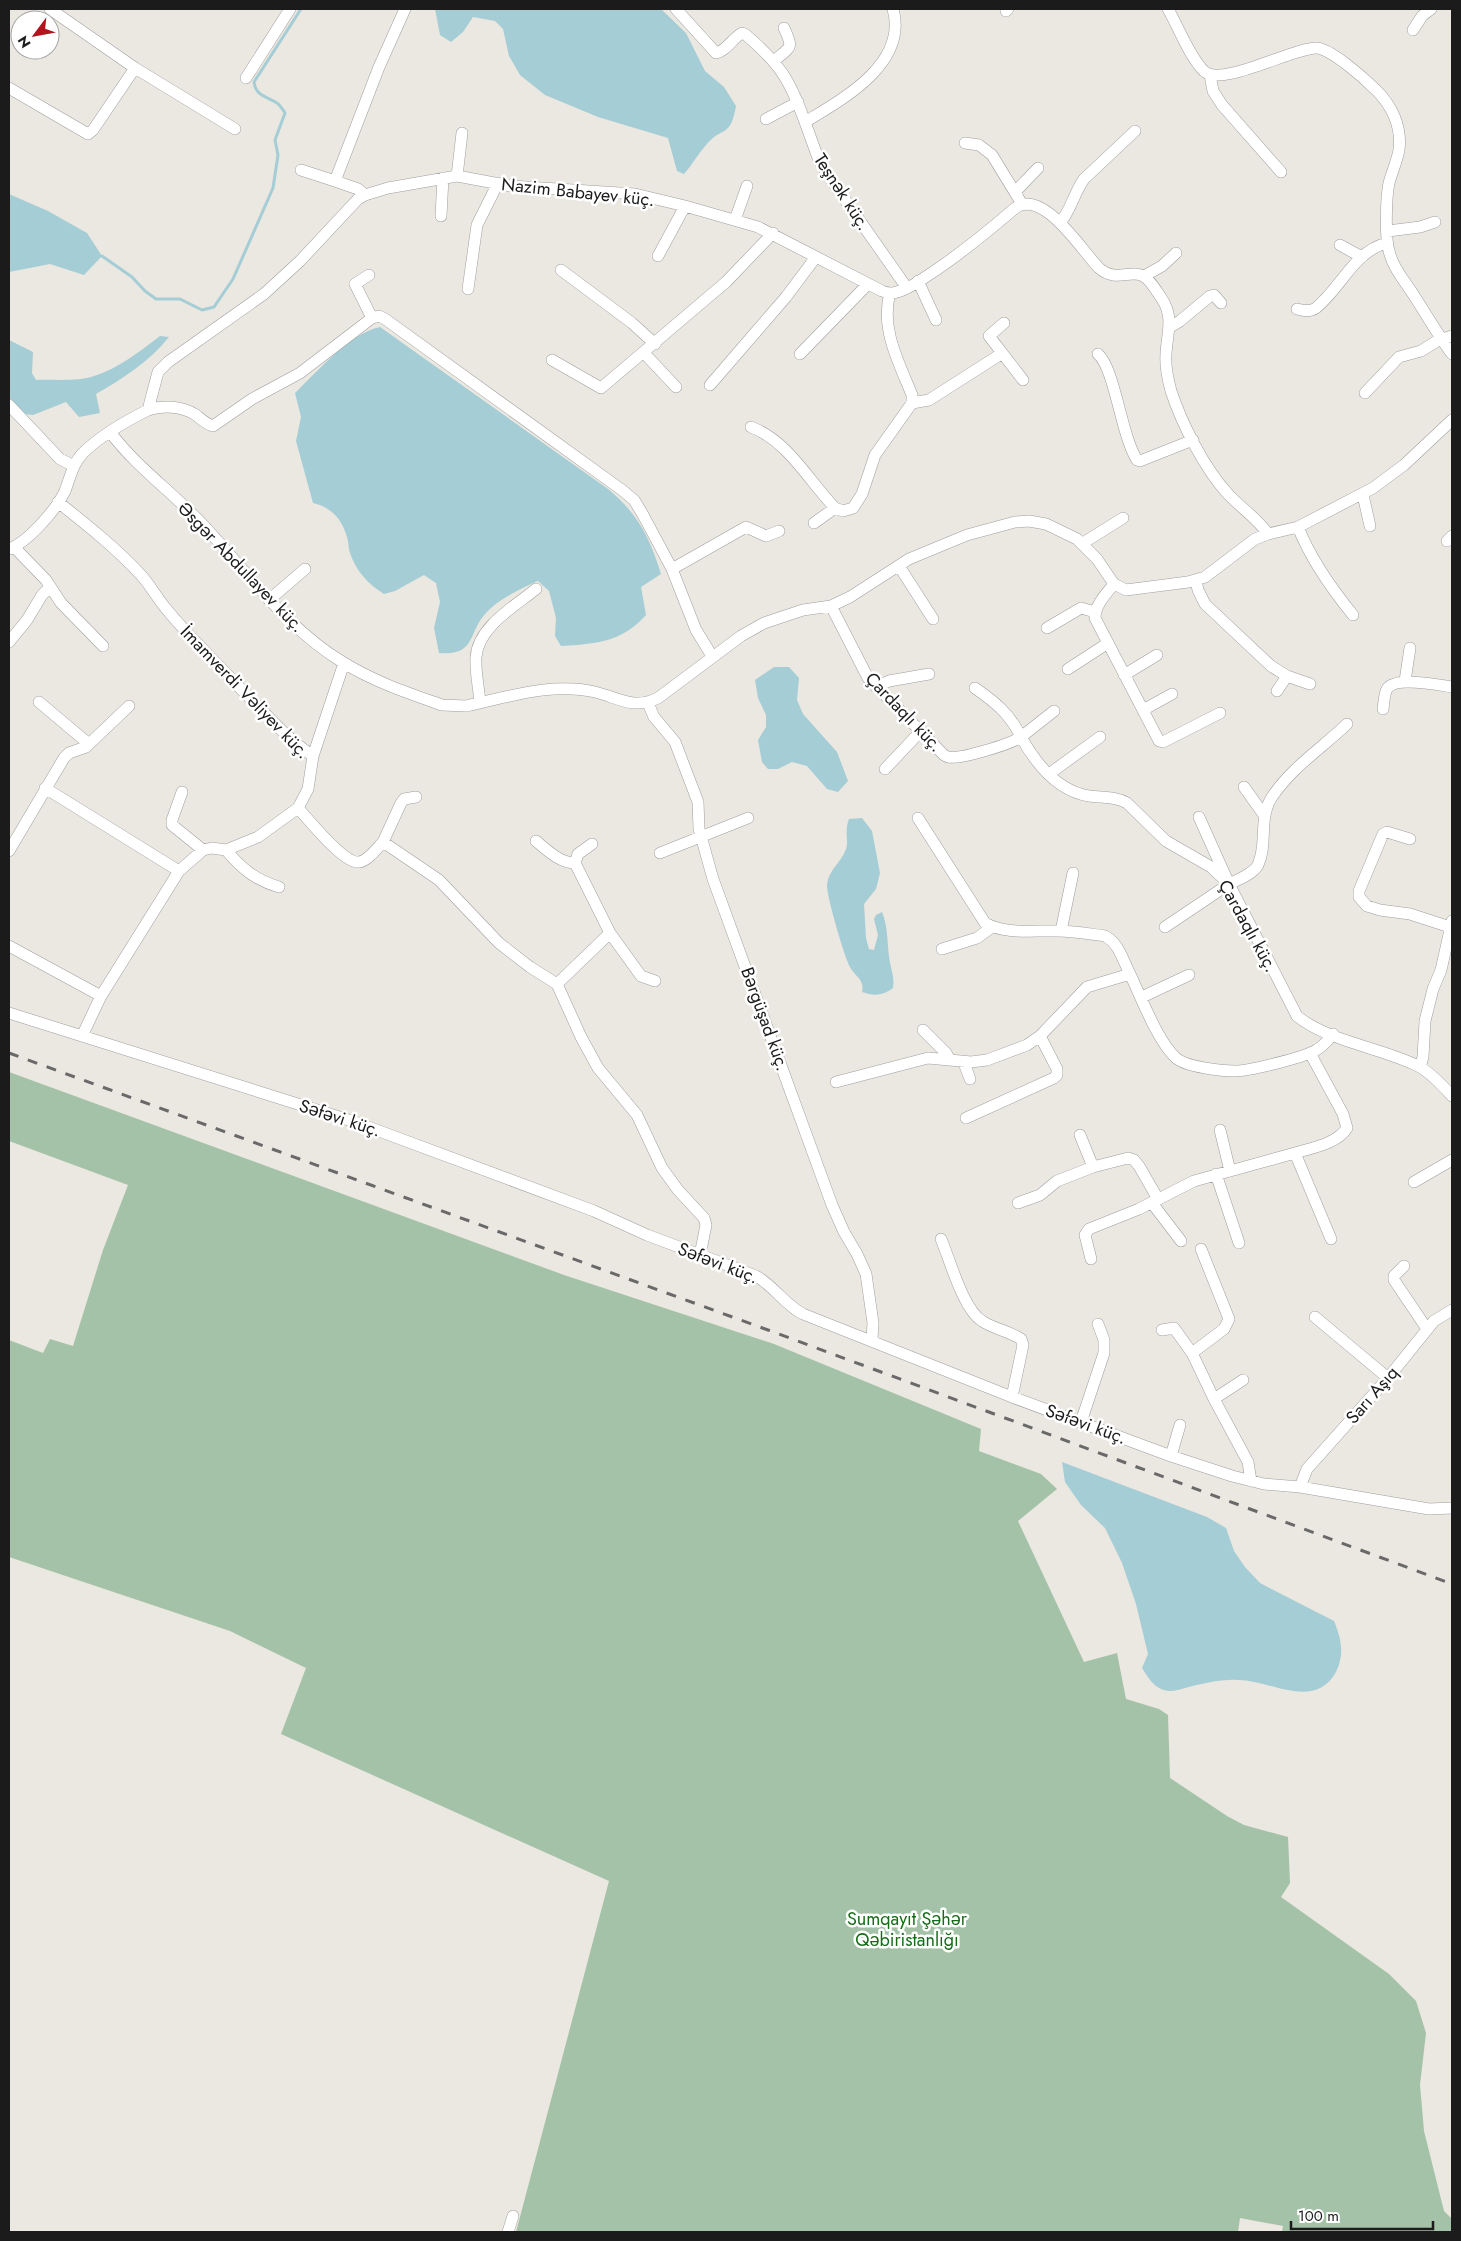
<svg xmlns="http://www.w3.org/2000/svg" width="1461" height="2241" font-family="Jost,sans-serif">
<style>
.cemetery{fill:#a4c2a7}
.water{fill:#a5cdd5}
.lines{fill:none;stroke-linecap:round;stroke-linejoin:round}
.stream{stroke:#a5cdd5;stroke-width:3}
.street-casing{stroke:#9f9f9f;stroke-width:12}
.street{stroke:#fff;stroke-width:11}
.rail{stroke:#696969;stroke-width:3;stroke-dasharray:10 10;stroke-linecap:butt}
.labels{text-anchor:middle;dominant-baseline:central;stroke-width:5;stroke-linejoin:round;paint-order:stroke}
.street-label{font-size:18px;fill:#1b1b1b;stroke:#fff}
.park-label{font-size:18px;fill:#156c18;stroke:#fff}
</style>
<rect width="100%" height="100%" fill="#ebe7e1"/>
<path class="cemetery" d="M 9,1072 L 564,1275 L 774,1344 L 981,1429 L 979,1451 L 1041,1474 L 1057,1489 L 1018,1521 L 1084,1662 L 1117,1653 L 1126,1699 L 1159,1709 L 1168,1715 L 1170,1778 L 1227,1816 L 1244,1825 L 1288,1837 L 1290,1883 L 1281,1897 L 1389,1974 L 1416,2001 L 1426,2033 L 1420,2085 L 1424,2131 L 1444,2211 L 1452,2219 L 1452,2232 L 1282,2232 L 1283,2226 L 1240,2218 L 1238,2232 L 516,2232 L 609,1881 L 281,1734 L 306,1668 L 230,1631 L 9,1557 L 9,1340 L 43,1353 L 50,1339 L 73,1346 L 103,1250 L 128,1185 L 9,1141 Z"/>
<path class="water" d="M 435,9 L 661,9 L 686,33 L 705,71 L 724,87 L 736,106 C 730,139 723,125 706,145 C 698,154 692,165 684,174 L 677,171 L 668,138 L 598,117 L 545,95 L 520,75 L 509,56 L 503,29 L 495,21 L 473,17 L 463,32 L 451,42 L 440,35 Z
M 9,194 L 48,211 L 87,233 L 102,256 L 84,275 L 50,264 L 9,272 Z
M 380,327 L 608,489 C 638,514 649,536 661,574 L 641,587 L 646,615 C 622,642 596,644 561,646 L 555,636 L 556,618 L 549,591 L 538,581 C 520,589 498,599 485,614 C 468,633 476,656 439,653 L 434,628 L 440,602 L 436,583 L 424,575 L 395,591 L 384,594 C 368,584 356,571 350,553 C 348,548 349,542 347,537 C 342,519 331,507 313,503 L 296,441 L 301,417 L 295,393 C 318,371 350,333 380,327 Z
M 160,336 L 169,337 C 150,361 122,379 96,394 L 100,413 L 79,417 L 66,402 L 33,415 L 24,414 L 9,397 L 9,340 L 33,352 L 32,373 L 36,380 C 54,379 77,382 94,376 C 119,368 139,352 160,336 Z
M 774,667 L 789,667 L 799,678 L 797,700 L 803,714 L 837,752 L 848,781 L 838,792 L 827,789 L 807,766 L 792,762 L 778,769 L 768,769 L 762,762 L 758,740 L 766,727 L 766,715 L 758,698 L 755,680 Z
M 862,818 L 872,831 L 880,873 L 876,889 L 864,904 L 866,938 L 869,949 L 874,950 L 878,935 L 874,919 L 876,915 L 882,912 C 888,927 887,941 889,956 C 890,968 895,976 893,988 C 882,996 874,996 862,992 C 865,979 855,977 850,967 C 844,956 827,897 827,886 C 828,870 841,863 846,849 C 849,841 844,832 849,819 Z
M 1062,1462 L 1207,1517 L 1226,1528 L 1234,1551 L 1245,1567 L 1260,1583 L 1334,1621 C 1341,1638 1345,1654 1336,1672 C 1314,1711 1271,1680 1238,1680 C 1221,1679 1201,1684 1185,1688 C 1181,1689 1175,1691 1170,1691 C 1155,1690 1149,1679 1142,1668 L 1148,1654 L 1136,1604 L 1122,1563 L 1105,1528 L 1081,1505 L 1065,1482 Z"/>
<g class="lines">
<path class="stream" d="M 102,256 L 132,277 L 145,291 L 156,299 L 180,299 L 202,310 L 214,307 L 233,279 L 273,188 L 278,155 L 275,140 L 285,113 C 283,110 280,105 277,103 C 267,96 256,97 254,82 L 301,9"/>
<g class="street-casing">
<path id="street" d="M 50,9 L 135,68 L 235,129
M 676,9 L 716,53 C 726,51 733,38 742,33 L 746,35 C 780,64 790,80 805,122
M 893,9 C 908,63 845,98 805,122 L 818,158 L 827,174 L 907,288
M 1168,9 C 1178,26 1190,58 1204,71 C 1221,88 1294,47 1317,48 C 1331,49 1364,78 1375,89 C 1392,105 1402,127 1399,150 C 1397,161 1392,172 1389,183 C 1386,197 1385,238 1389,251 C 1393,268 1404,280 1413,294 C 1426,314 1438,335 1452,354
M 1006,11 L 1008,9
M 1413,30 L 1422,16 L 1431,9
M 774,61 C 791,46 794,49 784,28
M 1210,75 L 1213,91 L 1222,105 L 1281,172
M 246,78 L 290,9
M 9,88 L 88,134 L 93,130 L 135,68
M 766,119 L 798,102
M 965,143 L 979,145 L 992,155 L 1022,204
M 301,170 L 335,181
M 457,176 L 462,133
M 1016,191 L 1038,168
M 365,195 L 358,189 L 335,181 L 379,67 L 405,9
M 441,216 L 443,178
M 735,220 L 747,186
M 1060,223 C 1071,210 1074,193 1084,179 L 1135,131
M 1388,231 L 1420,227 L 1435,222
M 1340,245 L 1362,257
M 658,256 L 685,206
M 561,270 L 632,323 L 655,344
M 369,275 L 355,284 L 372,318
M 1144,276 L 1162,266 L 1176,253
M 918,281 L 936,320
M 468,289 L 477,225 L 498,183
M 1297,309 C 1304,311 1310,312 1316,308 C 1341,288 1354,251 1387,243
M 1004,323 L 989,336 L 1023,380
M 1170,327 L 1180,321 L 1210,296 L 1214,295 L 1221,303
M 644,353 L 676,387
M 800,354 L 868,284
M 1098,354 C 1115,369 1121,435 1137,460 L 1140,461 L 1193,440
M 552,360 L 601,388 L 726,282 L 773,233
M 710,385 L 786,297 L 816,257
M 1365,393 L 1399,357 L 1421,351 L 1437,341 L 1452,336
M 912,403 L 929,400 L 1001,354
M 9,405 L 60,459 L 74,466
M 148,410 C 163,405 182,406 196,415 C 202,420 206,424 213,426 L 252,399 L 300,373 L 372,318 L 379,316 L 385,319 L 622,490 L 634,500 L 642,513 L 672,569 L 696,630 L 712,656
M 751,427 C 788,441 808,480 835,508 L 843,511 L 853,508 L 862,494 L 875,455 L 912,403 L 912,395 C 899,363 880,328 890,293
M 110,432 C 139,470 173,492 204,526 C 249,574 287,629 344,663 C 375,682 408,693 442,705 L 466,706 C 508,697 552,682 595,692 C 619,698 634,710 658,698 L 741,636 L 764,623 L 803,610 L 831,606 L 850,597 L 909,559 L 967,535 L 1015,522 L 1029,521 L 1046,524 L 1077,539 L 1097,559 L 1114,584 L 1126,590 L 1188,582 L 1205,577 L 1255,539 L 1268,534 L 1298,527 L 1373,488 L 1404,465 L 1452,420
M 1363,495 L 1370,526
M 58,502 C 87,525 116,548 141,575 C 151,586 158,600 168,611 C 191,639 217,663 241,689 C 264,712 286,738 313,756 L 308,789 L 298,808 L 258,837 L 226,850 L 212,848 L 203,850 L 179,871 L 101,996 L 82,1036
M 814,523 L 835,508
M 1298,527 C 1311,560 1331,588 1353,615
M 1447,541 L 1452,536
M 1083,543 L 1123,518
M 14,547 L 46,580 L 61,603 L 103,646
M 9,549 C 28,542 56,510 65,491 C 70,478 73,463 83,453 C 101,435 126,421 148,410 L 158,372 L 168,362 L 264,294 L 300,261 L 358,199 L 365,195 L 388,188 L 457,176 L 511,186 L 635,194 L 685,206 L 758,227 L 882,291 C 887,293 891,294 897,292 C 907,290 918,282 927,276 C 958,256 986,233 1014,209 C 1042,186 1082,251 1099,268 C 1116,283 1130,269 1143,276 C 1150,279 1157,292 1162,299 C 1174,317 1167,334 1166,354 C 1165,366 1168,380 1171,391 C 1182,424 1204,468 1228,494 C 1241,508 1257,518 1268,534
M 899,566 L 933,619
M 672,569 L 746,527 L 766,536 L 779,531
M 1196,580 L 1198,590 L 1205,604 L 1271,666 L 1287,676 L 1310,684
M 1114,584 C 1106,594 1095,605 1095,618 L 1159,741 L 1163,742 L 1220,713
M 269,600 L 305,569
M 831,606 L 868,678 L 942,753 C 942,754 947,757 948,757 C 960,760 1010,744 1021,737 C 1036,764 1057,791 1089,796 C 1102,798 1115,796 1127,803 L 1166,841 L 1211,867 L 1229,884 L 1297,1016 C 1327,1041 1382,1048 1418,1066 C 1430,1072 1443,1086 1452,1096
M 1047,628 L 1081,608 L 1095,612
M 9,642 L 27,620 L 42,595 L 50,587
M 1068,669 L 1108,643
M 1124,675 L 1157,655
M 1405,681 L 1410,648
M 876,687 L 889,681 L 929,674
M 975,688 C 995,702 1010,714 1021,737 L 1054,711
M 1277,691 L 1287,676
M 39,702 L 89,744
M 480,703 C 479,688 475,672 476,657 C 478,627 515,606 536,589
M 648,703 L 654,717 L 675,742 L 698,802 L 699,829 L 713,879 L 832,1205 L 844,1232 L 857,1254 L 866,1274 L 873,1323 L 872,1340
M 1383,709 C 1384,703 1384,694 1387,689 C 1395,676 1439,685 1452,687
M 1143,710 L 1172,694
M 313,756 L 344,663
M 885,769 L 920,732
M 1049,774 L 1100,737
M 1244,787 L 1264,815
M 45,788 L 179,871
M 182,792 L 172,820 L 172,825 L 203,850
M 298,808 C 309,820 344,864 359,862 C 368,861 377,848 383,842 L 439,880 L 499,943 L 530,967 L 557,984 L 610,933 L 575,863 L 578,854 L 592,844
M 1199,817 L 1229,884 C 1238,880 1253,874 1258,865 C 1268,843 1258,818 1272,797 C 1291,768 1322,748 1347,724
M 918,818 L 985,923 C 1006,935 1034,930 1058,931 C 1074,931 1090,934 1105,936 C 1119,943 1123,961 1130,974
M 1410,839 L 1387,832 L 1383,834 L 1359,891 L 1359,897 L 1367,906 L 1380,910 L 1410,914 L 1450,927
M 536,841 C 547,850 560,863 575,863
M 383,842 L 401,803 L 404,799 L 416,797
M 226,850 C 241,868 255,880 279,887
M 9,851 L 64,758 L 69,753 L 86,747 L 129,706
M 660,853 L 748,818
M 1165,927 L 1229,884
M 1061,931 L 1073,873
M 610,933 L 641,976 L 655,981
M 9,946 L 101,996
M 942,949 L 977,938 L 992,927
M 557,984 L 581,1037 L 598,1068 L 637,1115 L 662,1168 L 678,1190 L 704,1218 L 706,1225 L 700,1255
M 1142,997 L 1189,975
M 9,1013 L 355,1122 L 594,1211 L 647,1235 L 756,1276 C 774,1286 785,1305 803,1314 L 1012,1397 L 1171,1456 L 1232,1476 L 1264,1484 L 1300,1487 L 1429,1509 L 1452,1508
M 923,1030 L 946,1053 L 950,1060
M 964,1063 L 970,1079
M 1420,1067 L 1423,1057 L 1425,1021 L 1433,989 L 1441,970 L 1452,921
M 836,1082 L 928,1058 L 971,1062 L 987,1060 L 1027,1045 L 1040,1036 L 1087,987 L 1130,974 C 1141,997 1158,1042 1176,1058 C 1186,1067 1222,1071 1235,1071 C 1249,1071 1296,1059 1310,1053 C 1319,1050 1327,1042 1333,1034
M 966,1118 L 1054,1078 L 1057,1075 L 1057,1069 L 1040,1036
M 1220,1130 L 1230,1171
M 1080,1135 L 1093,1167
M 1295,1153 C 1311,1148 1337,1144 1347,1128 L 1343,1114 L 1310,1053
M 1216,1174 L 1239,1243
M 1414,1182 L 1452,1160
M 1018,1203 L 1040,1195 L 1057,1181 L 1093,1167 L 1128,1158 L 1134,1160 L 1139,1166 L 1158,1199
M 1152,1203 L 1181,1241
M 941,1239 C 950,1260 963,1309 982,1321 C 994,1329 1009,1331 1021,1339 L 1023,1345 L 1012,1397
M 1091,1259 L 1085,1235 L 1089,1229 L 1139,1209 L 1194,1181 L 1295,1153 L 1331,1239
M 1404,1266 L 1394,1276 L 1394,1280 L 1427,1329
M 1315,1317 L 1388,1378
M 1162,1330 L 1174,1328 L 1192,1353 L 1214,1399 L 1248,1462 L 1251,1481
M 1192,1353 L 1224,1329 L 1229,1319 L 1201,1249
M 1214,1399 L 1243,1380
M 1081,1422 L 1104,1353 L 1104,1340 L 1098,1324
M 1171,1456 L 1180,1425
M 1300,1487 L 1307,1469 L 1388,1378 L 1434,1321 L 1452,1310
M 508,2232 L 513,2216"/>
</g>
<use href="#street" class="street"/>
<path class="rail" d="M 9,1053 L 768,1330 L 1452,1584"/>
</g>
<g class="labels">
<g class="street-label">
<text transform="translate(578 192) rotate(6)">Nazim Babayev küç.</text>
<text transform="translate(842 192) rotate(57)">Teşnək küç.</text>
<text transform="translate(241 567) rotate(46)">Əsgər Abdullayev küç.</text>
<text transform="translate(245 692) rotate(46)">İmamverdi Vəliyev küç.</text>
<text transform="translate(904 712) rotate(46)">Çardaqlı küç.</text>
<text transform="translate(1248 926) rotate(61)">Çardaqlı küç.</text>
<text transform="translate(765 1019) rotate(70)">Bərgüşad küç.</text>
<text transform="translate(340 1118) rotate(18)">Səfəvi küç.</text>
<text transform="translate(718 1263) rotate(21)">Səfəvi küç.</text>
<text transform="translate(1372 1395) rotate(-49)">Sarı Aşıq</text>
<text transform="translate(1086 1424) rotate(20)">Səfəvi küç.</text>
</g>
<g class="park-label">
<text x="907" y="1919">Sumqayıt Şəhər<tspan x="907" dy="21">Qəbiristanlığı</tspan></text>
</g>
</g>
<rect width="1461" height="2241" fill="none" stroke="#1b1b1b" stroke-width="20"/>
<g transform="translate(35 35) rotate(238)"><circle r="24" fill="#ffffff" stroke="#a4a4a4"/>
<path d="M0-4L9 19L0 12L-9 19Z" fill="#b2131c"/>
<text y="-8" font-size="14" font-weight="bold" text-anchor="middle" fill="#1b1b1b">N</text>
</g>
<path d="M1291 2221v8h142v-8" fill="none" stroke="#1b1b1b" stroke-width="2.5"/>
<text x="1298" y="2221" font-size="15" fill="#1b1b1b" stroke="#ffffff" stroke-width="4" paint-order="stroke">100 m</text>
</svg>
